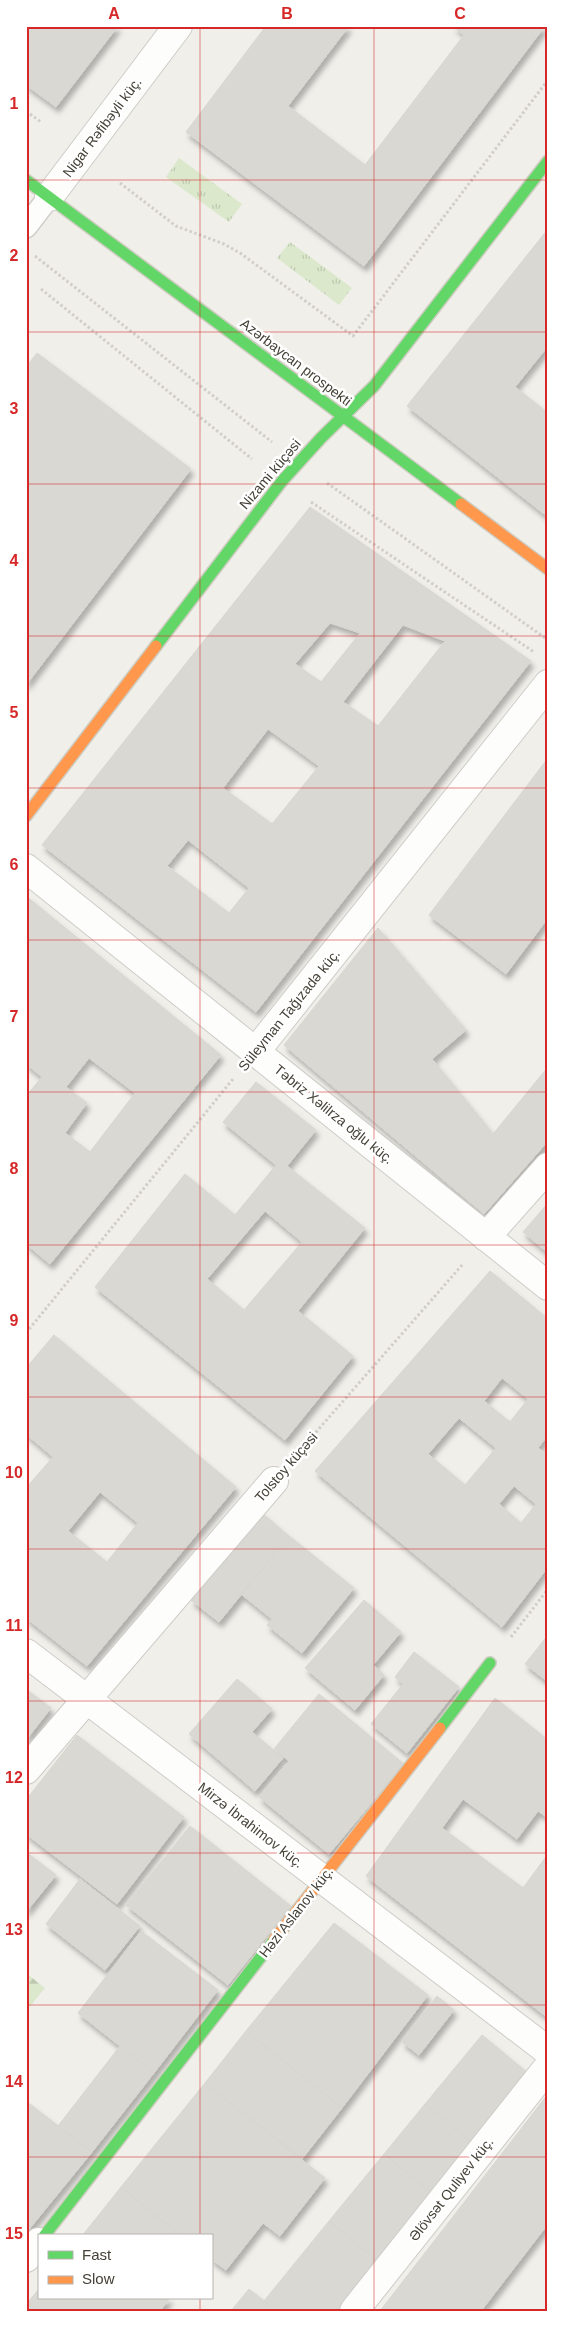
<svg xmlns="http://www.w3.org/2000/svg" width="574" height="2337" font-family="Helvetica,sans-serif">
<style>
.grass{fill:url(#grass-tufts)}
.forest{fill:url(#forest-firs)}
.building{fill:#d9d8d3;stroke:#d8d6d0;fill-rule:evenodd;filter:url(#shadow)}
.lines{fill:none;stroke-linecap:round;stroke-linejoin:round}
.lane-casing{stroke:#ceccc8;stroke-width:24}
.street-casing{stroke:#ceccc8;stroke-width:30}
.fast-casing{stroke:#ceccc1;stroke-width:14}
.slow-casing{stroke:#ceccc1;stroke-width:14}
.path{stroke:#d1cecb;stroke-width:3;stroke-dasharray:2.5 2.5;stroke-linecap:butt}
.lane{stroke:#fdfdfc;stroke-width:21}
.street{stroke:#fdfdfc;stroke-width:28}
.fast{stroke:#63d668;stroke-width:11}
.slow{stroke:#ff974d;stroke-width:11}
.grid{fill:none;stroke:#d62828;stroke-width:1;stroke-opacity:0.55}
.labels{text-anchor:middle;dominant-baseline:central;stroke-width:5;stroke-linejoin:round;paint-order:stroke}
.street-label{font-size:14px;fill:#454137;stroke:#fff}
.neatline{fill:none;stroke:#d62828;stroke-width:2}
.grid-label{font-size:16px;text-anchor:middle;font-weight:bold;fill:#d62828}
</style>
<defs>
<pattern id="grass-tufts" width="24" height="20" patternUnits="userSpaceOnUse" patternTransform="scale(1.25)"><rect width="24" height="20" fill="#dbe8cc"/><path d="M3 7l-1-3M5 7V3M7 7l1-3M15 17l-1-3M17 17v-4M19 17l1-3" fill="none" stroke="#bdc8b0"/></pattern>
<pattern id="forest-firs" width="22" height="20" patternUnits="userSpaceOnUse" patternTransform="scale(1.25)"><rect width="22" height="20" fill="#dbe8cc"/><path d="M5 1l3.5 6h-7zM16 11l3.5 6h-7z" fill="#bdc8b0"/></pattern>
<filter id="shadow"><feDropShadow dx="3" dy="5.5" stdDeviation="2.5" flood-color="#0004"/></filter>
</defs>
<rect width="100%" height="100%" fill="#f0efea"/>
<path class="grass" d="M 179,158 L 242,204 L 229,222 L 166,177 Z
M 290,242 L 352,288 L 339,305 L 277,258 Z"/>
<path class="forest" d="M 26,1973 L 45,1988 L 26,2011 Z"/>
<path class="building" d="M 26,26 L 118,26 L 56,107 L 26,85 Z
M 266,26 L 349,26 L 288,106 L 365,165 L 464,35 L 453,26 L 545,26 L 364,266 L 186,132 Z
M 548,229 L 548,346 L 515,387 L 548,413 L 548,517 L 407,406 Z
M 37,353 L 191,469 L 26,685 L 26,367 Z
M 310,507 L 531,661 L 256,1012 L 42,845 ZM 330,623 L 360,633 L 321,682 L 295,664 ZM 403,625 L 445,641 L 378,726 L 343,702 ZM 268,729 L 319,766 L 272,824 L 223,788 ZM 188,840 L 249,888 L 229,913 L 167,866 Z
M 548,758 L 548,918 L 506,974 L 429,915 Z
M 26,896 L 221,1055 L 50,1264 L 26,1244 L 26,1096 L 42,1077 L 26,1064 ZM 89,1058 L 135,1093 L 90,1152 L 65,1133 L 87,1103 L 66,1087 Z
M 378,928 L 466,1030 L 432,1059 L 493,1134 L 548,1067 L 548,1141 L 484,1214 L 284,1045 Z
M 256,1082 L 316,1130 L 287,1166 L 365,1228 L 298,1311 L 353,1356 L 285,1440 L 95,1287 L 185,1174 L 235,1215 L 276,1165 L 223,1122 ZM 265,1211 L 302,1242 L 244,1310 L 207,1279 Z
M 548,1203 L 548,1253 L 523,1232 Z
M 490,1271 L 548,1319 L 548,1435 L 538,1448 L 548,1455 L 548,1567 L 502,1627 L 315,1471 ZM 502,1378 L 528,1399 L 510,1422 L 484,1401 ZM 459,1418 L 496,1448 L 465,1485 L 428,1454 ZM 514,1486 L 536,1504 L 521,1523 L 499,1504 Z
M 54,1335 L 236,1487 L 87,1666 L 26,1618 L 26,1488 L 53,1457 L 26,1434 L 26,1368 ZM 100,1492 L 138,1523 L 107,1562 L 68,1531 Z
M 262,1513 L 289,1536 L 219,1622 L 191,1600 Z
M 289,1536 L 354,1588 L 302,1653 L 267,1625 L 272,1619 L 241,1594 Z
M 364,1600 L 401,1632 L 373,1665 L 384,1675 L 355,1710 L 305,1668 Z
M 548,1635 L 548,1682 L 525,1664 Z
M 414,1652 L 459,1687 L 407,1753 L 371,1724 L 403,1684 L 395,1677 Z
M 237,1679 L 272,1709 L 252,1732 L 283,1758 L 255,1791 L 189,1734 Z
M 26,1689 L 51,1708 L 26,1740 Z
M 319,1694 L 404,1764 L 329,1854 L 259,1797 L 289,1761 L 274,1749 Z
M 495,1698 L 548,1740 L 548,1818 L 538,1811 L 517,1839 L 463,1799 L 442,1828 L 523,1888 L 548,1854 L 548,2018 L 366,1876 Z
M 77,1735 L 184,1817 L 117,1904 L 26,1834 L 26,1800 Z
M 190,1826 L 291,1906 L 228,1985 L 126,1905 Z
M 26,1852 L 56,1875 L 26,1912 Z
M 80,1879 L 140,1926 L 105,1970 L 46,1924 Z
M 334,1923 L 428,1995 L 342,2108 L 246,2031 Z
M 141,1931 L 218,1990 L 154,2073 L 78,2013 Z
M 437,1996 L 454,2010 L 419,2055 L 402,2042 Z
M 246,2031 L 342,2108 L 302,2159 L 205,2083 Z
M 482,2035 L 529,2074 L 473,2144 L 425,2104 Z
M 120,2046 L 154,2073 L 92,2152 L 58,2126 Z
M 205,2083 L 325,2178 L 280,2236 L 263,2223 L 226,2270 L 211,2259 L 211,2236 L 181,2236 L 121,2187 Z
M 548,2094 L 548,2224 L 481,2311 L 380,2311 Z
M 26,2101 L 92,2152 L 26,2233 Z
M 425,2104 L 473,2144 L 433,2194 L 384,2154 Z
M 384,2154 L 433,2194 L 378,2261 L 329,2221 Z
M 121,2187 L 181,2236 L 82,2236 Z
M 329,2221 L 378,2261 L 337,2311 L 276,2311 L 264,2301 Z
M 39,2289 L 39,2298 L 170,2298 L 160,2311 L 39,2311 L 28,2302 Z
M 249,2289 L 264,2301 L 276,2311 L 231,2311 Z
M 28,2302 L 39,2311 L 26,2311 Z"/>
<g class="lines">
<g class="lane-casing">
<path id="lane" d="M 26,227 L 49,197"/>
</g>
<g class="street-casing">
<path id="street" d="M 49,197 L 178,26
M 26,868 L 548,1286
M 256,1051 L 548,684
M 486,1237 L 548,1167
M 26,1653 L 548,2051
M 26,1770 L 274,1481
M 26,2258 L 39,2242
M 354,2311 L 548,2067"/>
</g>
<g class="fast-casing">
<path id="fast" d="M 26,180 L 461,504
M 156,646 L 282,481 L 321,438 L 374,386 L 548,161
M 440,1728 L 490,1663
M 44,2236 L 274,1940"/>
</g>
<g class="slow-casing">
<path id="slow" d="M 461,504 L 548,569
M 26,816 L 156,646
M 274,1940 L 440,1728"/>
</g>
<path class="path" d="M 26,111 L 41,122
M 120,183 L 176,226 L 224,244 L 240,253 L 353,336 L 548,80
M 35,256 L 272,442
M 41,289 L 252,459
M 327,483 L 548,640
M 311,502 L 534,652
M 26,1333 L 233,1079
M 296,1455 L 463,1264
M 511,1637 L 548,1589"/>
<use href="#lane" class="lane"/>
<use href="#street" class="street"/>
<use href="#fast" class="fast"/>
<use href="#slow" class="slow"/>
</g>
<path class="grid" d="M 200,26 L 200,2236M 374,26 L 374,2311M 26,180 L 548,180M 26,332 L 548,332M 26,484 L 548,484M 26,636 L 548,636M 26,788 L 548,788M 26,940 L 548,940M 26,1092 L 548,1092M 26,1245 L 548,1245M 26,1397 L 548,1397M 26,1549 L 548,1549M 26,1701 L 548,1701M 26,1853 L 548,1853M 26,2005 L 548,2005M 26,2157 L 548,2157M 200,2298 L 200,2311"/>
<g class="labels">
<g class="street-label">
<text transform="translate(102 127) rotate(-53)">Nigar Rəfibəyli küç.</text>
<text transform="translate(296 362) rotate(37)">Azərbaycan prospekti</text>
<text transform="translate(270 474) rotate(-50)">Nizami küçəsi</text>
<text transform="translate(289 1010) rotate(-51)">Süleyman Tağızadə küç.</text>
<text transform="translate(334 1114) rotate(39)">Təbriz Xəlilrza oğlu küç.</text>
<text transform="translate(286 1467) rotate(-49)">Tolstoy küçəsi</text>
<text transform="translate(251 1825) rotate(38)">Mirzə İbrahimov küç.</text>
<text transform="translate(296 1912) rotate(-52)">Həzi Aslanov küç.</text>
<text transform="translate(451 2189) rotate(-52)">Əlövsət Quliyev küç.</text>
</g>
</g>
<rect width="574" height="2337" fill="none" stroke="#ffffff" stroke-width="55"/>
<rect x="38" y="2234" width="175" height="65" fill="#ffffff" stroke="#b5b3af"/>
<rect x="48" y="2251" width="25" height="8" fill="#63d668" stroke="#b5b3af"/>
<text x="82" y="2260" font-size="15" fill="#454137">Fast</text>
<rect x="48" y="2276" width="25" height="8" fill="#ff974d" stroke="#b5b3af"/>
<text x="82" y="2284" font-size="15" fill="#454137">Slow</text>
<rect x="28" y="28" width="518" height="2282" class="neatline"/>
<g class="grid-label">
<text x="114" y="19">A</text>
<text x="287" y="19">B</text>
<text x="460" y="19">C</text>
<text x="14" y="109">1</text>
<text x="14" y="261">2</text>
<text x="14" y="414">3</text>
<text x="14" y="566">4</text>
<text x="14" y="718">5</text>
<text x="14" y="870">6</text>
<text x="14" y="1022">7</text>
<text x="14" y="1174">8</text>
<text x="14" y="1326">9</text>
<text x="14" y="1478">10</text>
<text x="14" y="1631">11</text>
<text x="14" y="1783">12</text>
<text x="14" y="1935">13</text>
<text x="14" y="2087">14</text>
<text x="14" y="2239">15</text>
</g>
</svg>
